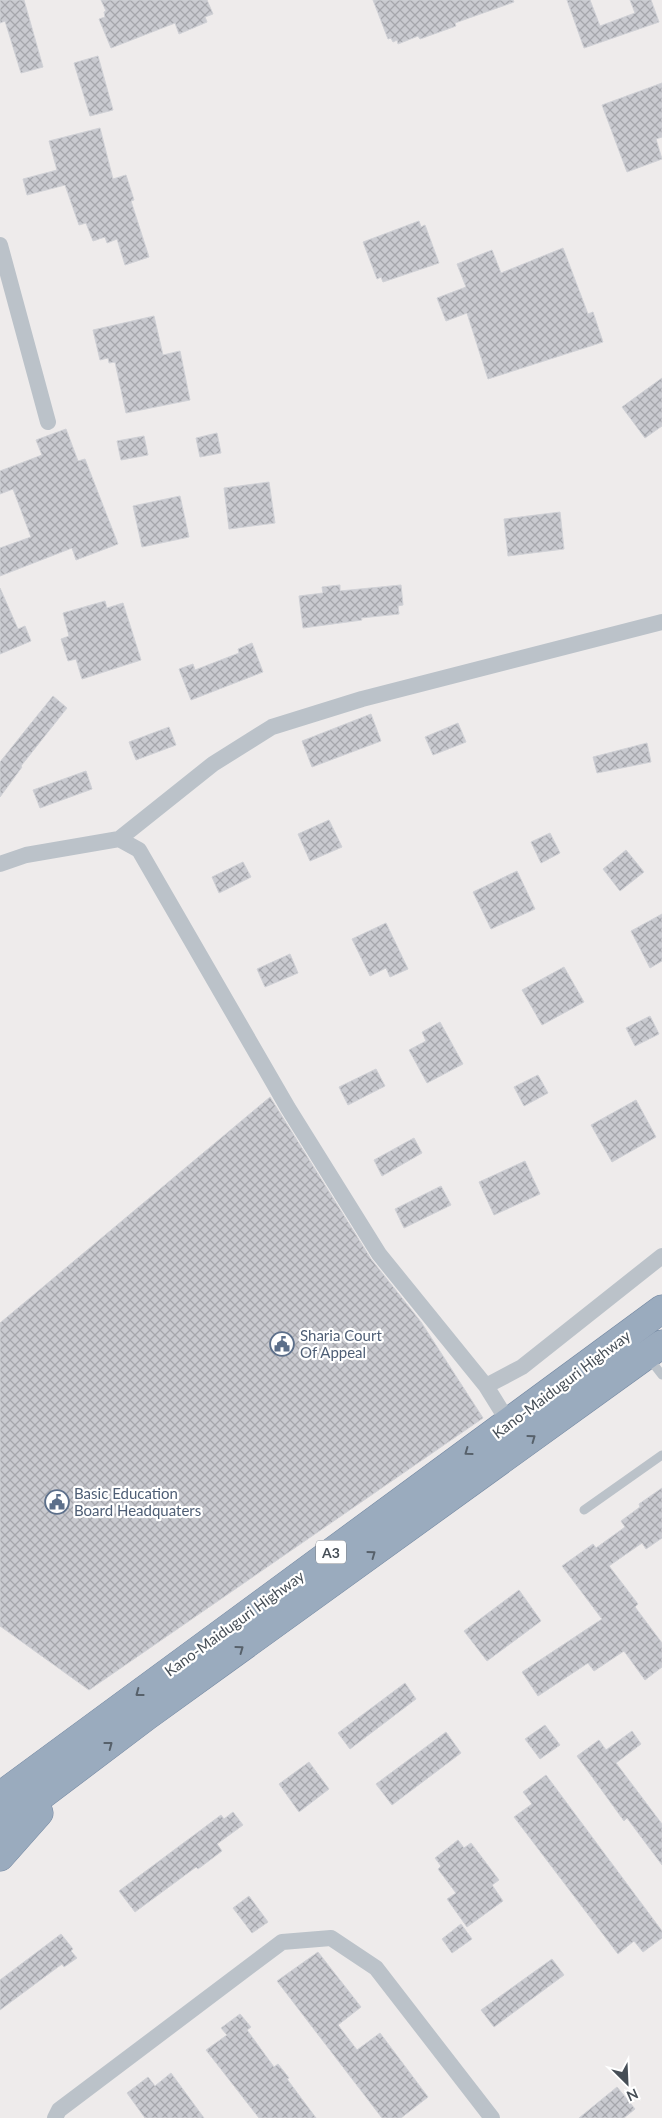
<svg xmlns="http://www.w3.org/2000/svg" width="662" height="2118" font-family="Lato,sans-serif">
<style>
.building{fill:url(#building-cross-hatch);stroke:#d0d1d6}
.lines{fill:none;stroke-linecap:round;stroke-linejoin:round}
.trunk-casing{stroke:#7387a1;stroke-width:29}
.service{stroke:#bbc2c9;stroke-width:9}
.minor{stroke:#bbc2c9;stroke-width:16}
.trunk{stroke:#9aabbe;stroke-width:28}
.oneway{stroke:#57616b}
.labels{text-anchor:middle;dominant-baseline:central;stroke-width:4.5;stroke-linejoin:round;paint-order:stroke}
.shield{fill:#fff;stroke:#7e8389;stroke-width:1}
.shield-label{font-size:14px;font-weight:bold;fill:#464e56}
.service-label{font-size:15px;fill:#4e5e75;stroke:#fff;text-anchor:start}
.street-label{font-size:15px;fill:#464e56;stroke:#fff}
</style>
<defs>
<pattern id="building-cross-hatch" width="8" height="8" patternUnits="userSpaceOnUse" patternTransform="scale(1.25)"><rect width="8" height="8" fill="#c9cad0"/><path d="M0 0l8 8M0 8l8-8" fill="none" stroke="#a5a6ac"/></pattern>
</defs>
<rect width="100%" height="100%" fill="#eeebeb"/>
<path class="building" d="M 0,0 L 24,0 L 43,67 L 21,73 L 5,21 L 0,23 Z
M 101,0 L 207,0 L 213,14 L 205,17 L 207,22 L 179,34 L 175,23 L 111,48 L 99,19 L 105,17 L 104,12 L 106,11 Z
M 373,0 L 513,0 L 514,2 L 455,23 L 456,26 L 420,39 L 418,36 L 398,44 L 397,40 L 393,42 L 391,38 L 388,39 Z
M 567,0 L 590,0 L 600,26 L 635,13 L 630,0 L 651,0 L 659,22 L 584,48 Z
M 98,56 L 113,110 L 90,116 L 74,63 Z
M 662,83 L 662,137 L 656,139 L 662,159 L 627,172 L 602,105 Z
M 100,128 L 113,179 L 126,175 L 134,200 L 131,201 L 149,257 L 125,265 L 117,239 L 107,243 L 105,237 L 93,241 L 86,223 L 79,225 L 65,185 L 27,195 L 23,179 L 57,170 L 49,141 Z
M 419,221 L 421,227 L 425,225 L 439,263 L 383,282 L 381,277 L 377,279 L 363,242 Z
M 563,248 L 588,314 L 593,312 L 603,342 L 488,379 L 467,313 L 446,321 L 437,298 L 466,287 L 457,264 L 492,250 L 501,273 Z
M 154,316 L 163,355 L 180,351 L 190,400 L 126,413 L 115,362 L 109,363 L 108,358 L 100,360 L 93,330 Z
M 662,378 L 662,426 L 645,438 L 622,407 Z
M 66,429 L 78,461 L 85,459 L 118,544 L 76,560 L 72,548 L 0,576 L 0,548 L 31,537 L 13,489 L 0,494 L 0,471 L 42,455 L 36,440 Z
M 217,433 L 221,453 L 200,457 L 196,438 Z
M 144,436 L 148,455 L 121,460 L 117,441 Z
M 269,482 L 275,523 L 229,529 L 224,488 Z
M 180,496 L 189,537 L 142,547 L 133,506 Z
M 560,512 L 564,549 L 508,556 L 504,519 Z
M 340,585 L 340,591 L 401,585 L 403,605 L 398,606 L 399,614 L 361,618 L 362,620 L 303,628 L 299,596 L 323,593 L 322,587 Z
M 0,588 L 18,629 L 25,626 L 31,641 L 0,654 Z
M 105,601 L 107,608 L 123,603 L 141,660 L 82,679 L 76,659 L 68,661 L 61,639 L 69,636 L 63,613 Z
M 252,643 L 263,672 L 191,700 L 179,669 L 193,664 L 195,670 L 239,653 L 238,649 Z
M 53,696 L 67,708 L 21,766 L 22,767 L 0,797 L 0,762 Z
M 371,714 L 381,741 L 312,767 L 302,741 Z
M 458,723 L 466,742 L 433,755 L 425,737 Z
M 169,727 L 176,745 L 136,760 L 129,742 Z
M 647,743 L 651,762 L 597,773 L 593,757 Z
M 86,771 L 92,789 L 40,808 L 33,790 Z
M 329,820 L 342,847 L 310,861 L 298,834 Z
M 550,833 L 560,853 L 541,863 L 531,842 Z
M 626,850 L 644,872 L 620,891 L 603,869 Z
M 243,862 L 251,877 L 219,893 L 212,877 Z
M 517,871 L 535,909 L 491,929 L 473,892 Z
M 662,914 L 662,961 L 650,968 L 631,931 Z
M 386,923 L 408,969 L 390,977 L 386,968 L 370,976 L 352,939 Z
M 290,954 L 298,973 L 265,987 L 257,969 Z
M 564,967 L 584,1002 L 542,1025 L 522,990 Z
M 650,1016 L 659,1034 L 635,1046 L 626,1028 Z
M 440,1022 L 463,1064 L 427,1083 L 409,1050 L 426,1041 L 422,1032 Z
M 376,1069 L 385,1086 L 348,1105 L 339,1087 Z
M 538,1075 L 548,1093 L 524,1106 L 514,1087 Z
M 270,1097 L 371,1259 L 421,1322 L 483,1418 L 89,1690 L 0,1626 L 0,1323 Z
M 636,1100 L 656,1137 L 612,1162 L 591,1125 Z
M 414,1138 L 422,1153 L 382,1176 L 374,1160 Z
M 525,1161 L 540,1194 L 494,1215 L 479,1182 Z
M 441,1186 L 451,1205 L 404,1228 L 395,1209 Z
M 662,1488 L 662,1538 L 646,1549 L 642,1543 L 609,1566 L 638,1604 L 635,1607 L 662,1643 L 662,1667 L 645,1680 L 624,1651 L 594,1671 L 588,1663 L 538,1696 L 522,1672 L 602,1619 L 562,1566 L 593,1544 L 596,1548 L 625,1527 L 621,1521 L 640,1507 L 639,1504 Z
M 519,1590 L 541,1621 L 487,1661 L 464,1631 Z
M 405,1683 L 416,1699 L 350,1749 L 338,1733 Z
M 545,1725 L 560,1745 L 540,1759 L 525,1739 Z
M 632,1731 L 641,1744 L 616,1763 L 662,1824 L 662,1865 L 627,1818 L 624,1821 L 577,1756 L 599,1740 L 606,1750 Z
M 446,1732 L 461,1753 L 392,1805 L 376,1784 Z
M 309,1762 L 329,1789 L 299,1812 L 279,1784 Z
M 546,1775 L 662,1931 L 662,1938 L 643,1952 L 634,1941 L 618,1954 L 514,1817 L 532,1804 L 523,1792 Z
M 233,1812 L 243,1825 L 217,1844 L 222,1851 L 198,1869 L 196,1867 L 135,1912 L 119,1891 L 221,1815 L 224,1819 Z
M 458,1840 L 464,1848 L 471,1843 L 499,1880 L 492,1885 L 503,1901 L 467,1927 L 447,1899 L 456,1893 L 438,1869 L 441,1866 L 435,1858 Z
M 249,1896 L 268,1922 L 252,1933 L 233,1908 Z
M 461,1924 L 472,1939 L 452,1953 L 442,1939 Z
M 61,1934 L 73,1949 L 71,1951 L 77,1958 L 64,1967 L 62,1964 L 0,2010 L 0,1980 Z
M 318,1952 L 361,2007 L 338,2025 L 357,2050 L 380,2033 L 428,2097 L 401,2118 L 382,2118 L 277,1981 Z
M 552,1959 L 564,1975 L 494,2027 L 481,2010 Z
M 240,2014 L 251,2027 L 247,2030 L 274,2067 L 278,2064 L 289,2078 L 287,2079 L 316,2118 L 259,2118 L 206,2050 L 227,2035 L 221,2028 Z
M 171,2073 L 204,2118 L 145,2118 L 127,2093 L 148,2077 L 155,2086 Z
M 617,2087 L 635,2109 L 624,2118 L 579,2118 Z"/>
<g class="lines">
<g class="trunk-casing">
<path id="trunk" d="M 0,1796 L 662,1309
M 0,1827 L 147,1716 L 662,1344
M 0,1857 L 39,1813"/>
</g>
<path class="service" d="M 648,1357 L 662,1375
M 584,1510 L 662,1455"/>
<path class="minor" d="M 0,245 L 48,422
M 119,839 L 139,850 L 288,1108 L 379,1254 L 486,1386 L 509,1423
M 0,864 L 26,855 L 119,839 L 213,764 L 272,727 L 362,699 L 662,622
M 486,1386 L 522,1367 L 662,1256
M 55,2118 L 59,2110 L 282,1942 L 331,1938 L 376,1968 L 492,2118"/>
<use href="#trunk" class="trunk"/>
</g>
<defs><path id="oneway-chevron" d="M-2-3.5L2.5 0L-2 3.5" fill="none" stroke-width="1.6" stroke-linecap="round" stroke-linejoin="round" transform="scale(1.25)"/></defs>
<g class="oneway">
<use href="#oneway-chevron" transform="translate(532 1438) rotate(-36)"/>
<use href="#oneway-chevron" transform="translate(468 1452) rotate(144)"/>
<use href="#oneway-chevron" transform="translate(372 1554) rotate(-36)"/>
<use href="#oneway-chevron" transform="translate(240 1649) rotate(-36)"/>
<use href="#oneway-chevron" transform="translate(139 1693) rotate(143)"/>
<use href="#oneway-chevron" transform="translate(109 1745) rotate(-37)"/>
</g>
<defs>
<g id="civic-ring" transform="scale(1.25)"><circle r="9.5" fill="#fff" stroke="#5c6f8a" stroke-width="1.5"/><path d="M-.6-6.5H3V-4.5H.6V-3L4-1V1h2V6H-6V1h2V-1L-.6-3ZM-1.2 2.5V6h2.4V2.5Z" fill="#5c6f8a"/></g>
</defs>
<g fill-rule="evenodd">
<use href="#civic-ring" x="282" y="1344"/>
<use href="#civic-ring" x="57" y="1502"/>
</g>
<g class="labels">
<rect class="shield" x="316" y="1540.5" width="30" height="23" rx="4"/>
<g class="shield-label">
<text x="331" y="1552">A3</text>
</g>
<g class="service-label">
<text x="300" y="1335">Sharia Court<tspan x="300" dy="17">Of Appeal</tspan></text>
<text x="74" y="1493">Basic Education<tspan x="74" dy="17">Board Headquaters</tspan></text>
</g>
<g class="street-label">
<text transform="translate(561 1384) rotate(-37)">Kano-Maiduguri Highway</text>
<text transform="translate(234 1623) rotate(-36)">Kano-Maiduguri Highway</text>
</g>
</g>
<g transform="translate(627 2083) rotate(156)" stroke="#ffffff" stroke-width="4" paint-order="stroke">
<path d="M0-4L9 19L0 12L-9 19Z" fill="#464e56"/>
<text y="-8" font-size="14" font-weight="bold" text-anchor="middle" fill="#464e56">N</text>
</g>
</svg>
